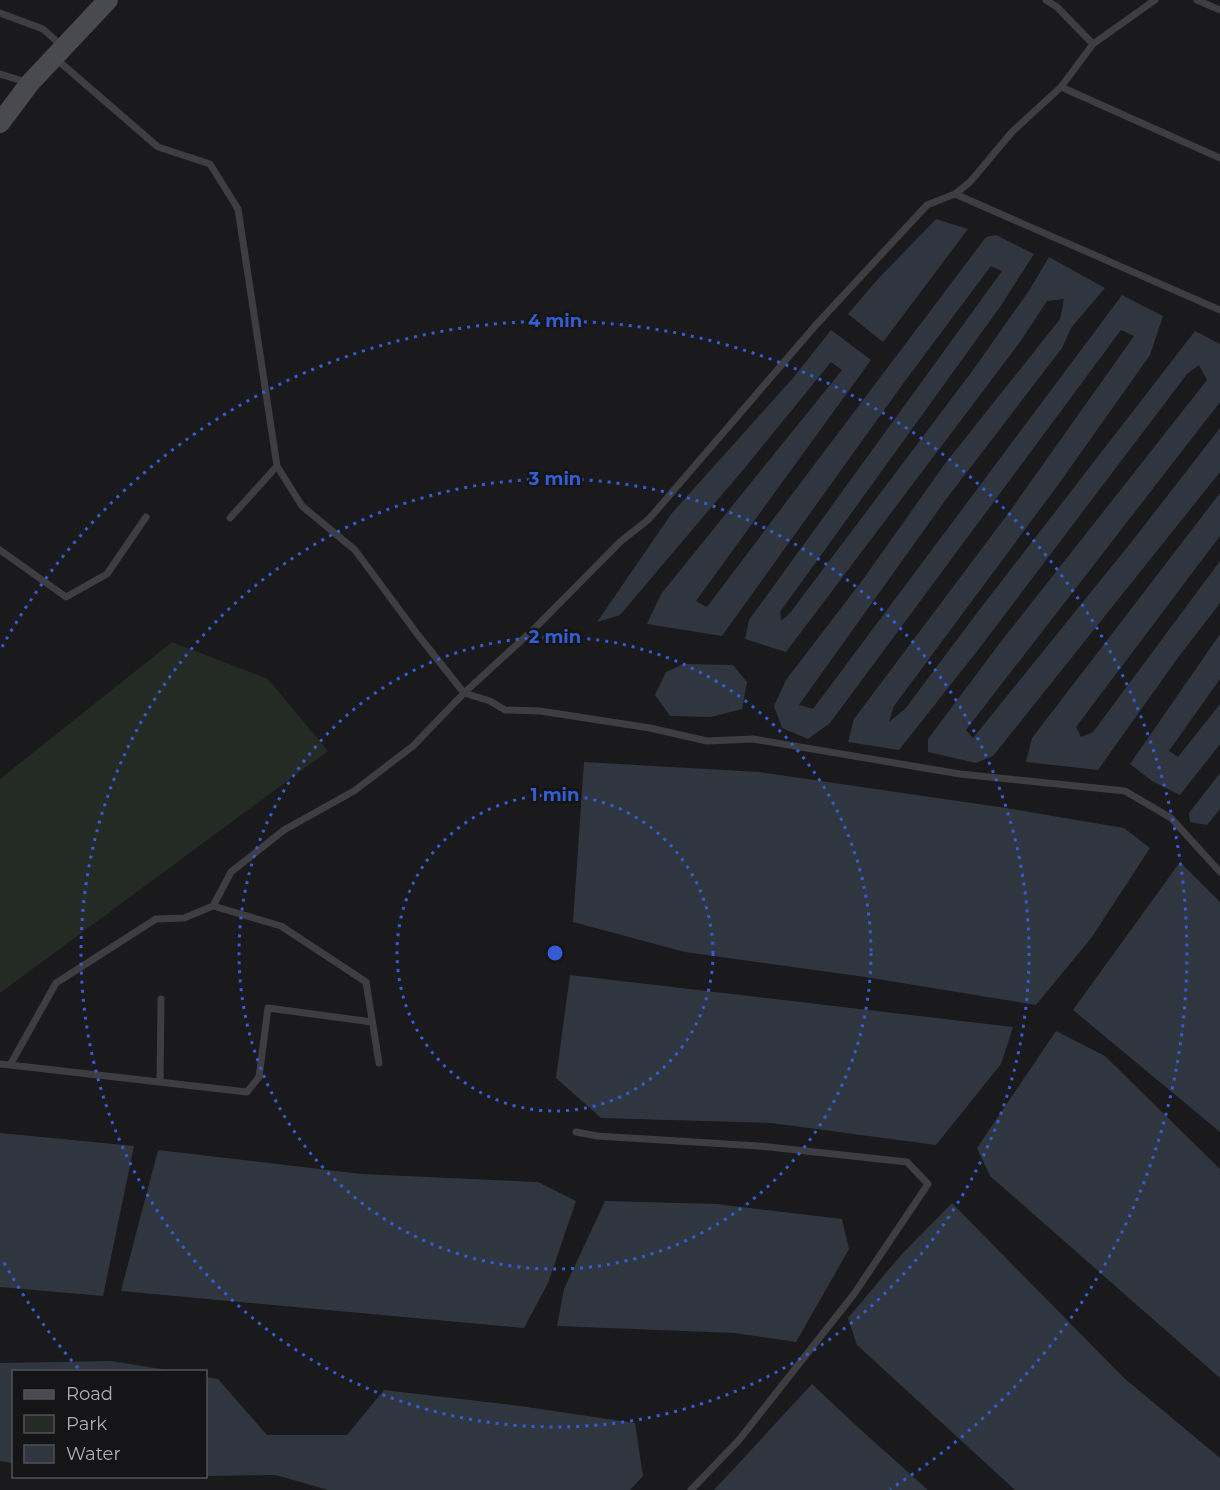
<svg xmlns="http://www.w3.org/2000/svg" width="1220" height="1490" font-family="Montserrat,sans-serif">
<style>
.green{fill:#242b25}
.water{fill:#30363f}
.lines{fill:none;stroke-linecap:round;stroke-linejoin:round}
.lane{stroke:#3d3d42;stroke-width:7}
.secondary{stroke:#494a50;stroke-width:20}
.ring{fill:none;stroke:#335dd4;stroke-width:3;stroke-dasharray:3 6}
.centre{fill:#335dd4;stroke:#151416;stroke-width:3}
.ring-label{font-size:18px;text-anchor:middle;font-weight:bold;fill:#335dd4;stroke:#151416;stroke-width:5;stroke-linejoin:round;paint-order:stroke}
</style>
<rect width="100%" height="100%" fill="#1a191b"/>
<path class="green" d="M 172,642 L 268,679 L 328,751 L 0,993 L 0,779 Z"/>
<path class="water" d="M 936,219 L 968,229 L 883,342 L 848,314 L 878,279 Z
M 996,235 L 1034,254 L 1000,307 L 780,612 L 781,621 L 790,613 L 973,370 L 1030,289 L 1049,257 L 1105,288 L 1071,328 L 1062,348 L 947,498 L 799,705 L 813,709 L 1122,295 L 1163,316 L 1150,355 L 1058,485 L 894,706 L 889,722 L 905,709 L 980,609 L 1195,331 L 1220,344 L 1220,402 L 966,730 L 973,738 L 1133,540 L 1220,428 L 1220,472 L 993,756 L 976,763 L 928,752 L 928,739 L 996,648 L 1207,380 L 1199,365 L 1187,374 L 978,650 L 899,750 L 848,742 L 854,719 L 1010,511 L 1134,336 L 1121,330 L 830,723 L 808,739 L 782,728 L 774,706 L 786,680 L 864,578 L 944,465 L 1060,319 L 1064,299 L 1047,301 L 1020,342 L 786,652 L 745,639 L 749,620 L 1002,271 L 991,266 L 905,381 L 722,636 L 647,624 L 661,594 L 842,370 L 831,362 L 743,470 L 620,615 L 597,622 L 672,513 L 793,378 L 831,330 L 871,360 L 696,601 L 707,607 L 986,237 Z
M 1220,493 L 1220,536 L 1076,727 L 1081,737 L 1093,732 L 1220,561 L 1220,603 L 1177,659 L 1098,770 L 1026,762 L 1032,738 Z
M 1220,634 L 1220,679 L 1169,751 L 1178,757 L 1220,704 L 1220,744 L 1180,795 L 1152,781 L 1130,764 Z
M 684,664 L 733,665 L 747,682 L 742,709 L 711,717 L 670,716 L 655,695 L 666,672 Z
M 584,762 L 759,772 L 1006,808 L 1124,828 L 1150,848 L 1092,937 L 1036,1005 L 865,977 L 685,952 L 573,922 Z
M 1220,773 L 1220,809 L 1207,825 L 1190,822 L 1189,813 Z
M 1180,862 L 1220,902 L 1220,1132 L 1073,1010 Z
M 570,975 L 1013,1027 L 1001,1064 L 936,1145 L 771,1123 L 601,1118 L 556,1078 Z
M 1056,1031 L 1105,1056 L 1220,1169 L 1220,1378 L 990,1176 L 977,1148 Z
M 0,1133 L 134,1146 L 103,1296 L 0,1287 Z
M 158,1150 L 362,1174 L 538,1182 L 576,1201 L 548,1283 L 524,1328 L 121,1291 Z
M 605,1201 L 717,1204 L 842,1219 L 849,1249 L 796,1342 L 735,1333 L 557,1326 L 564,1289 Z
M 952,1203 L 1124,1378 L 1220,1458 L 1220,1490 L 1015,1490 L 857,1345 L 848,1318 L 901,1255 Z
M 112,1361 L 173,1371 L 14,1372 L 13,1463 L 0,1461 L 0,1363 Z
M 206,1377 L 218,1379 L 267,1435 L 347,1435 L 384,1390 L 513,1405 L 635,1423 L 643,1476 L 630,1490 L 328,1490 L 276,1475 L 206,1476 Z
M 812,1384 L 862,1431 L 928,1490 L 714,1490 Z"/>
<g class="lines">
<path class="lane" d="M 1197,0 L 1220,10
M 0,13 L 43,29 L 63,47
M 1093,44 L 1155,0
M 55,58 L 158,147 L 210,164 L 238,209 L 277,466 L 230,518
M 0,74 L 26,82
M 1061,87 L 1220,158
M 955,194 L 1220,310
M 277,466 L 302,506 L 355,550 L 418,635 L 464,693 L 490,701 L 505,710 L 540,711 L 650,728 L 707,741 L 753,739 L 960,774 L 1125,791 L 1171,818 L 1220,872
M 0,550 L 66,597 L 107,574 L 146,517
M 213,906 L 184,918 L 156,919 L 56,983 L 10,1065 L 247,1092 L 259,1077 L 268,1008 L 372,1022
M 379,1063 L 366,982 L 281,926 L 213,906 L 231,872 L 284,830 L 354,791 L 413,746 L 464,693 L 536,627 L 620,542 L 649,519 L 815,326 L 927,205 L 955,194 L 970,182 L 1012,132 L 1061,87 L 1093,44 L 1057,7 L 1046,0
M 0,1064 L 10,1065
M 160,1082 L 161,999
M 576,1132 L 597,1136 L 759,1146 L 907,1162 L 928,1184 L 854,1294 L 739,1440 L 691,1490"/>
<path class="secondary" d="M 0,123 L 30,83 L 108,0"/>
</g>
<g class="ring">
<circle cx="555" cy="953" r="158"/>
<circle cx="555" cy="953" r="316"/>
<circle cx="555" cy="953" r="474"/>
<path d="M78 1368A632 632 0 0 1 2 1259M2 647A632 632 0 1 1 890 1489"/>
</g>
<circle cx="555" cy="953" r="9" class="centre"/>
<g class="ring-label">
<text x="555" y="327">4 min</text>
<text x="555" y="485">3 min</text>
<text x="555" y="643">2 min</text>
<text x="555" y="801">1 min</text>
</g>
<rect x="12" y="1370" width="195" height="108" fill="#151416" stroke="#525258" stroke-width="1.5"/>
<rect x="24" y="1390" width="30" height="9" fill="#494a50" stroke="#525258" stroke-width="1.5"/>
<text x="66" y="1400" font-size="18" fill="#adafba">Road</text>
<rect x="24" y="1415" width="30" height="18" fill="#242b25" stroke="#525258" stroke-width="1.5"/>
<text x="66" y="1430" font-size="18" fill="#adafba">Park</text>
<rect x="24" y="1445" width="30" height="18" fill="#30363f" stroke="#525258" stroke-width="1.5"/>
<text x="66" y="1460" font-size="18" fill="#adafba">Water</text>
</svg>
